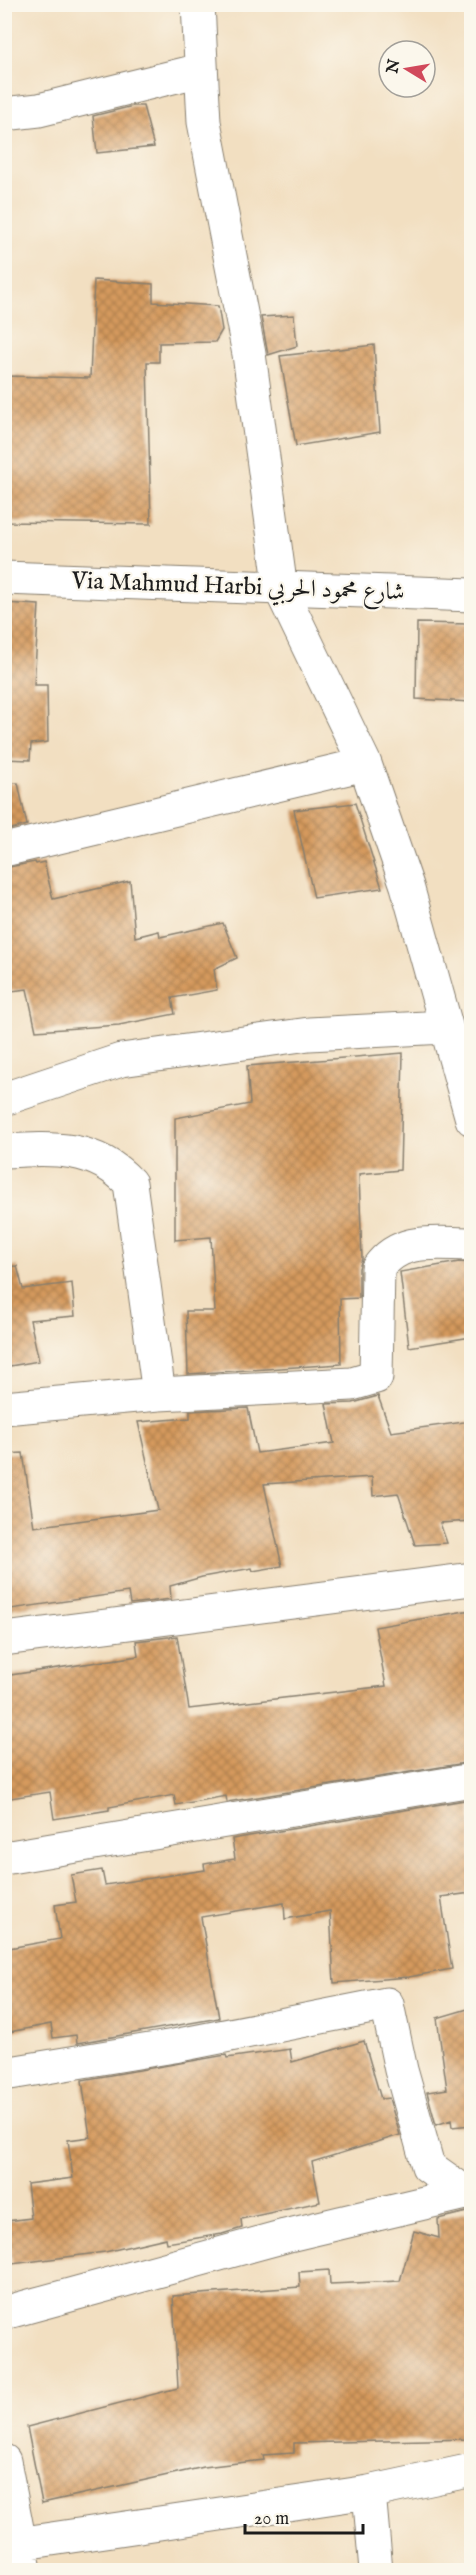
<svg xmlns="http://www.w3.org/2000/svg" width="476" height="2575" font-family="'IM FELL English',Amiri,serif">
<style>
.building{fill:url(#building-cross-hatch)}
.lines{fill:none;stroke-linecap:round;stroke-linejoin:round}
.minor-casing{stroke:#877e6e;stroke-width:35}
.tertiary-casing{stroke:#877e6e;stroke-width:35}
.minor{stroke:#fff;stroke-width:33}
.tertiary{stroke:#fff;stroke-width:33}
.labels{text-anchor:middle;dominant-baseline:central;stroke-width:4.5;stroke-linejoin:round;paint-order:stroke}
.street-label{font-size:24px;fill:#1c1c1c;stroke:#fbf7ec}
</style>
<defs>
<pattern id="building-cross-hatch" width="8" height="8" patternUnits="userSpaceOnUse" patternTransform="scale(1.5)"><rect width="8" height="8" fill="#d59a5d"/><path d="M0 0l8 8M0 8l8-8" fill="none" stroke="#ac7d4c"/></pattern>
</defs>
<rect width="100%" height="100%" fill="#fbf7ec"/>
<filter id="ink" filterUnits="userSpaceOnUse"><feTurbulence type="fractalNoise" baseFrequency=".0167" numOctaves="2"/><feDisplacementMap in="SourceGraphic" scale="12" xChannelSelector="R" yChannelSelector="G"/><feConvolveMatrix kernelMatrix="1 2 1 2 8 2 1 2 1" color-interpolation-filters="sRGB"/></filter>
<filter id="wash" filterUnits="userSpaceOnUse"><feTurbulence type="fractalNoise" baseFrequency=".008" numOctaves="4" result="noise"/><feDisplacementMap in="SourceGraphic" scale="24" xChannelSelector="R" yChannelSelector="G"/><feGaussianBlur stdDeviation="1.35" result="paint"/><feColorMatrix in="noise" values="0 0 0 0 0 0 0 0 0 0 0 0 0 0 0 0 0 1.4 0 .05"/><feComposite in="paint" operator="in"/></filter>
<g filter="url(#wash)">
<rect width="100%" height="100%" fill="#f2dfc1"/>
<g id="blocks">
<path class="building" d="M 133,106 L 143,106 L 154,147 L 97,153 L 93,116 Z
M 94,280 L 153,284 L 153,302 L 218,306 L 222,330 L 215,342 L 159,343 L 159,362 L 147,362 L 151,524 L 4,522 L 4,376 L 90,378 Z
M 294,315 L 297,346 L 268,355 L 261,317 Z
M 374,345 L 380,432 L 296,446 L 280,356 Z
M 4,603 L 39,605 L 34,685 L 47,685 L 48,742 L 31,744 L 30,760 L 4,759 Z
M 417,623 L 471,624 L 471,702 L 416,699 Z
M 18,783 L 27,825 L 4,831 L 4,784 Z
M 355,803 L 382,888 L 314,898 L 294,810 Z
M 35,862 L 36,864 L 44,862 L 53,899 L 130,881 L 135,937 L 159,931 L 160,937 L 223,923 L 237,958 L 214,969 L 217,990 L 172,998 L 175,1014 L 119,1025 L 36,1031 L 27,989 L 4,992 L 4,868 Z
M 403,1053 L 400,1170 L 359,1174 L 362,1259 L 359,1268 L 359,1298 L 340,1299 L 341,1364 L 188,1374 L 186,1311 L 215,1311 L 211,1237 L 175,1240 L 175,1118 L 250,1104 L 247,1066 Z
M 459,1262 L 471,1263 L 471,1337 L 409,1347 L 400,1272 Z
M 17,1266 L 23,1289 L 72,1283 L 75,1316 L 30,1320 L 39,1361 L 4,1367 L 4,1267 Z
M 378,1396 L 391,1432 L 471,1421 L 471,1521 L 440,1523 L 447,1543 L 415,1545 L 398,1493 L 373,1496 L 372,1477 L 264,1484 L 282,1566 L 253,1571 L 252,1568 L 202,1577 L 170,1586 L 171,1599 L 130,1604 L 128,1592 L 4,1610 L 4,1454 L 23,1453 L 34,1527 L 158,1510 L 138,1422 L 190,1418 L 190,1411 L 248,1408 L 257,1453 L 334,1443 L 326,1404 L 353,1403 Z
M 471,1610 L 471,1762 L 227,1802 L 226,1796 L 176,1805 L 174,1795 L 109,1807 L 109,1810 L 54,1819 L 50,1792 L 4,1799 L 4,1676 L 138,1656 L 136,1641 L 177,1636 L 189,1709 L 386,1686 L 375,1627 Z
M 471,1799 L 471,1893 L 441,1897 L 452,1969 L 409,1977 L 334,1983 L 330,1911 L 285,1919 L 284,1903 L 201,1917 L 219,2018 L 77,2043 L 76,2035 L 53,2038 L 51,2024 L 4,2033 L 4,1949 L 60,1939 L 55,1905 L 76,1902 L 71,1875 L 102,1870 L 105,1885 L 205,1870 L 204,1864 L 235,1859 L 232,1839 Z
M 471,2008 L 471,2125 L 452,2127 L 451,2120 L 436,2125 L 427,2092 L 447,2089 L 437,2018 Z
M 364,2041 L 381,2099 L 389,2098 L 400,2135 L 312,2162 L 320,2202 L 241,2219 L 242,2228 L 222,2234 L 167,2243 L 166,2238 L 105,2252 L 12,2264 L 7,2221 L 31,2218 L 27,2184 L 73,2178 L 68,2140 L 90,2137 L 82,2080 L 226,2055 L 227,2058 L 290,2049 L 292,2062 Z
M 471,2211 L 471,2439 L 294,2443 L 294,2453 L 263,2455 L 264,2460 L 204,2467 L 42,2503 L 27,2427 L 178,2388 L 173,2296 L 300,2287 L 299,2272 L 329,2270 L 330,2284 L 400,2281 L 414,2231 L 439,2238 L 438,2219 Z"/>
</g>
</g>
<g filter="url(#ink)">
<use href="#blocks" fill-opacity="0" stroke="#877e6e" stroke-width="1.5"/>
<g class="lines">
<g class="minor-casing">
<path id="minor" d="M 198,4 L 204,122 L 249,354 L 281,590 L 365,764 L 407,886 L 472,1119
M 4,114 L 39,110 L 201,70
M 4,850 L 365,764
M 4,1099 L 121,1060 L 309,1034 L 445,1027
M 4,1151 C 52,1148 95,1145 130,1183 L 159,1394
M 4,1408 L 159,1394 L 352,1384 L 376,1377 L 378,1268 C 401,1236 436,1244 472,1244
M 4,1639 L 472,1579
M 4,1858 L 472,1780
M 4,2074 L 174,2046 L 387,2004 L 401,2070 L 428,2166 L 466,2193 L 472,2191
M 4,2313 L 285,2236 L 466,2193
M 4,2461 L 25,2570
M 4,2546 L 369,2492
M 376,2570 L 369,2492 L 472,2470"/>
</g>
<g class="tertiary-casing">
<path id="tertiary" d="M 4,578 L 472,595"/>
</g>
<use href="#minor" class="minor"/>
<use href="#tertiary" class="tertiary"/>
</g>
</g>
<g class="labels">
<g class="street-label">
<text transform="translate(238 587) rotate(2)">Via Mahmud Harbi شارع محمود الحربي</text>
</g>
</g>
<rect width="476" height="2575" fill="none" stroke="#fbf7ec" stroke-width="24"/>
<g transform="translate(407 69) rotate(281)"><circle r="28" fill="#fbf7ec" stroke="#a29f99" stroke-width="1.5"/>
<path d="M0-4.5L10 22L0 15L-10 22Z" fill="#d1495b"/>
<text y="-9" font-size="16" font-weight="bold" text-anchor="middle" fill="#1c1c1c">N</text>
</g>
<path d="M245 2524v9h118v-9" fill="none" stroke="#1c1c1c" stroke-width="3"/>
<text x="254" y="2524" font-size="18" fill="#1c1c1c" stroke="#fbf7ec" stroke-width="4.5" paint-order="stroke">20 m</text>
</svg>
